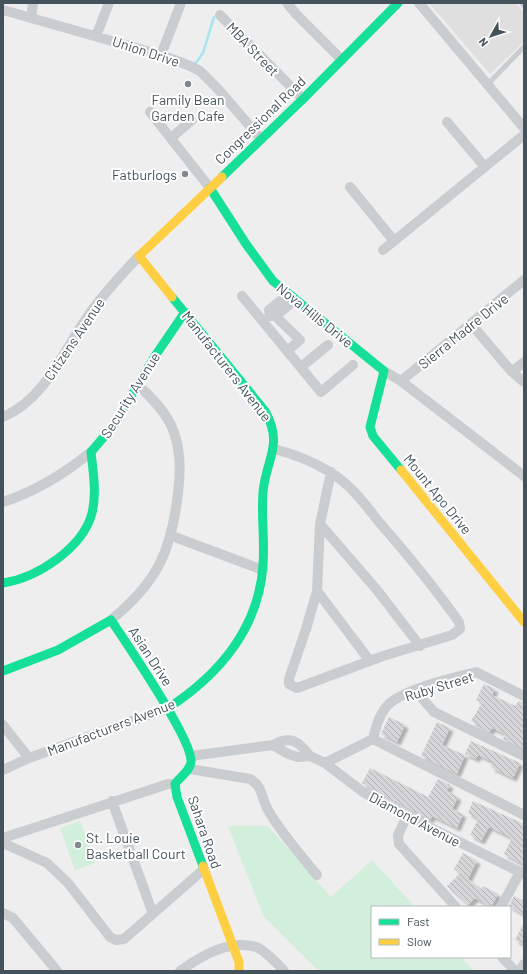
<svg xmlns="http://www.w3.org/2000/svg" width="527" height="974" font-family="Barlow,sans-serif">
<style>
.education{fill:#e0dfe0}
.grass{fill:#d1efda}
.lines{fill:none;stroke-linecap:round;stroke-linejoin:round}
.stream{stroke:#a3e6ef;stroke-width:2.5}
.building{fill:url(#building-back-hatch);filter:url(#shadow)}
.lane{stroke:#cacdcf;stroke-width:5}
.street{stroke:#cacdcf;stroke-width:10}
.fast{stroke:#16e098;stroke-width:9}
.slow{stroke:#ffcf43;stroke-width:9}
.poi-dot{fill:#80898e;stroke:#fff;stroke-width:1.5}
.labels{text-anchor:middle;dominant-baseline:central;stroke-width:4;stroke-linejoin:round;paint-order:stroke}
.street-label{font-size:14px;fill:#44525b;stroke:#fff}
.poi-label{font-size:14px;fill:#44525b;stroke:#fff}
</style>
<defs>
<pattern id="building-back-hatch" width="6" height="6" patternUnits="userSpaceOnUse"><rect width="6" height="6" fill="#d6d6d8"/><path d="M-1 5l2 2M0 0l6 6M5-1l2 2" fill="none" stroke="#afb0b2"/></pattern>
<filter id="shadow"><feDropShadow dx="3.5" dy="3.5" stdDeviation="1" flood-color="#0004"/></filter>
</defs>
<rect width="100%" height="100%" fill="#efeeee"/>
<path class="education" d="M 429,3 L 516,3 L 524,13 L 524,42 L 490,74 Z"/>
<path class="grass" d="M 80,821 L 95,863 L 75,870 L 60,828 Z
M 228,826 L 268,826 L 331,897 L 372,860 L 415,907 L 372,907 L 372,957 L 461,957 L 474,971 L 319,971 L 264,917 Z"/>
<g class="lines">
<path class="stream" d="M 195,64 L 203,53 L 214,17"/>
</g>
<path class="building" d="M 484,684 L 495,689 L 492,695 L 515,706 L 519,701 L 524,703 L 524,749 L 503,739 L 505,734 L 492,728 L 490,732 L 471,721 L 482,703 L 476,700 Z
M 389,717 L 405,725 L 397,742 L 381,734 Z
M 437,722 L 450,728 L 442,745 L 465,755 L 457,774 L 421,756 Z
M 471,741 L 520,763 L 513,778 L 492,768 L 491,761 L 478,755 L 476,759 L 465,754 Z
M 370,768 L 428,797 L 438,779 L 450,785 L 447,791 L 458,797 L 452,809 L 463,814 L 457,828 L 432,816 L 430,820 L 362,783 Z
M 473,801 L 524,824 L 524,865 L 504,854 L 512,838 L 489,827 L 481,841 L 470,835 L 478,819 L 468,813 Z
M 463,853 L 477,861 L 468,879 L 481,889 L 483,886 L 498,894 L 491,907 L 475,898 L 468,905 L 447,886 L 460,873 L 454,869 Z
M 514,896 L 524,901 L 524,915 L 509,906 Z
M 524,922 L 524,945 L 515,940 Z"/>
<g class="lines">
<path class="lane" d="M 522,3 L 524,6
M 488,84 L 524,47"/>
<path class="street" d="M 287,3 L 296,14 L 342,60
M 419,3 L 524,128
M 3,10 L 161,55 L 188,65 L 200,71 L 218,89 L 261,139
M 220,15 L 303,99
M 31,18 L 33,3
M 96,36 L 109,3
M 161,55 L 181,3
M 150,112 L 210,188
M 447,122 L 485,167
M 171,138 L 192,120
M 350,187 L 394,241
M 383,250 L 524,135
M 242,296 L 321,392 L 353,365
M 269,310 L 300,340 L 287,351
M 269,316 L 276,316 L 295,300
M 270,316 L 269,310 L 288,295
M 472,325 L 512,372 L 524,382
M 301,367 L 328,345
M 384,371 L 401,381 L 524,476
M 512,372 L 524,362
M 401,381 L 524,280
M 3,417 C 46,399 64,349 90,313 C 104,293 122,274 139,256
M 274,449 C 294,454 312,461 330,472 C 350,484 365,504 379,522 C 407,554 434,587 459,622 L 460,629 L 452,635 L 383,656 L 297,688 L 289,684 L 289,679 L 306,629 L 317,591 L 320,524 L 331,472
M 3,502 C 37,491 64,474 91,452
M 320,524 L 377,590 L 420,646
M 172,536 L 263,570
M 317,591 L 370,661
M 111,620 C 157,582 171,553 178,493 C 181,470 181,446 171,425 C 163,409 151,397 138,385
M 415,690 L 434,712 L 524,756
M 3,725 L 29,758
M 373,739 C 376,727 379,715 387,706 C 402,689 454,678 476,672 L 524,696
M 273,745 L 288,754 L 298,757 L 310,756 L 325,763 L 363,792 L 407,816 L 524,874
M 191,756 L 273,745 C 291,735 298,741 310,756
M 325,763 L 373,739 L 524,815
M 190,769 L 250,779 C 263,786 261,798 268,810 C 281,833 300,854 317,875
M 3,770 L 29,758 L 168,708
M 112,801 L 153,914
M 407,816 L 398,835 L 399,844 L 456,907
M 3,838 L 168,784 L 175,784
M 3,843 L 47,863 L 68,883 L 110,937 L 116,940 L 124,939 L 203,870
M 501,907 L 520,872
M 3,913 L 13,918 L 57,971
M 502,957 L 515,971
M 180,971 C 201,956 229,939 256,947 C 263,949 279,965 284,971
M 520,971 L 524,964"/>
<path class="fast" d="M 222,177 L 303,99 L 398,3
M 210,188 L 246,244 L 273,281 L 384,371 L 370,427 L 373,436 L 401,470
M 3,583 C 37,578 83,548 92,513 C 97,493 93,472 91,452 L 114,425 L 155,356 L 185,312
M 3,671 L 58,650 L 111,620 C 126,643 193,740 191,762 C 190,771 180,777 175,784 L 177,797 L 203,866
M 168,708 C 219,675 259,628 263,565 C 265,541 261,516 263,492 C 266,459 284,445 265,411 L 172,297"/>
<path class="slow" d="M 172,297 L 139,256 L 222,177
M 401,470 L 524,622
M 203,866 L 239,962 L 239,971"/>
</g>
<g class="poi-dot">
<circle cx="188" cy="84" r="4"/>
<circle cx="185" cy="174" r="4"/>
<circle cx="78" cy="845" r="4"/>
</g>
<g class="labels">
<g class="street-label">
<text transform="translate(253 49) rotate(46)">MBA Street</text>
<text transform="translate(146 51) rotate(18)">Union Drive</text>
<text transform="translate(260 120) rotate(-44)">Congressional Road</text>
<text transform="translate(315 315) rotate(39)">Nova Hills Drive</text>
<text transform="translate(463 331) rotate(-39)">Sierra Madre Drive</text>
<text transform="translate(74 339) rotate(-56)">Citizens Avenue</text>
<text transform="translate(227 366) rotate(52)">Manufacturers Avenue</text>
<text transform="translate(130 395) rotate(-58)">Security Avenue</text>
<text transform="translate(438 494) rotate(51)">Mount Apo Drive</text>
<text transform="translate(151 656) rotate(57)">Asian Drive</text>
<text transform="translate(439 686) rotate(-17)">Ruby Street</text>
<text transform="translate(111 727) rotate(-21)">Manufacturers Avenue</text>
<text transform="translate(415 819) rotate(28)">Diamond Avenue</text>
<text transform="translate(205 832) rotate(71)">Sahara Road</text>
</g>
<g class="poi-label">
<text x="188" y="99">Family Bean<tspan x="188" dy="16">Garden Cafe</tspan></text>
<text x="177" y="174" text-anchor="end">Fatburlogs</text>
<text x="86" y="837" text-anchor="start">St. Louie<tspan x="86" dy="16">Basketball Court</tspan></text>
</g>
</g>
<rect width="527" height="974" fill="none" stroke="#44525b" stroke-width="8"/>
<rect x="371" y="906" width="140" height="52" fill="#ffffff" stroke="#b4babd"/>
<rect x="379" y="919" width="20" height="6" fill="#16e098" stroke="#b4babd"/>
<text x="407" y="926" font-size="12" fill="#44525b">Fast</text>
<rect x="379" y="939" width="20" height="6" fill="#ffcf43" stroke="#b4babd"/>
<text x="407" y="946" font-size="12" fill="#44525b">Slow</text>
<g transform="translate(491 36) rotate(231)" stroke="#ffffff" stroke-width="3" paint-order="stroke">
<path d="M0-3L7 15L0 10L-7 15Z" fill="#44525b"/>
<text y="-6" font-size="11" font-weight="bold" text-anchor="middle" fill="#44525b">N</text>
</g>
</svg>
